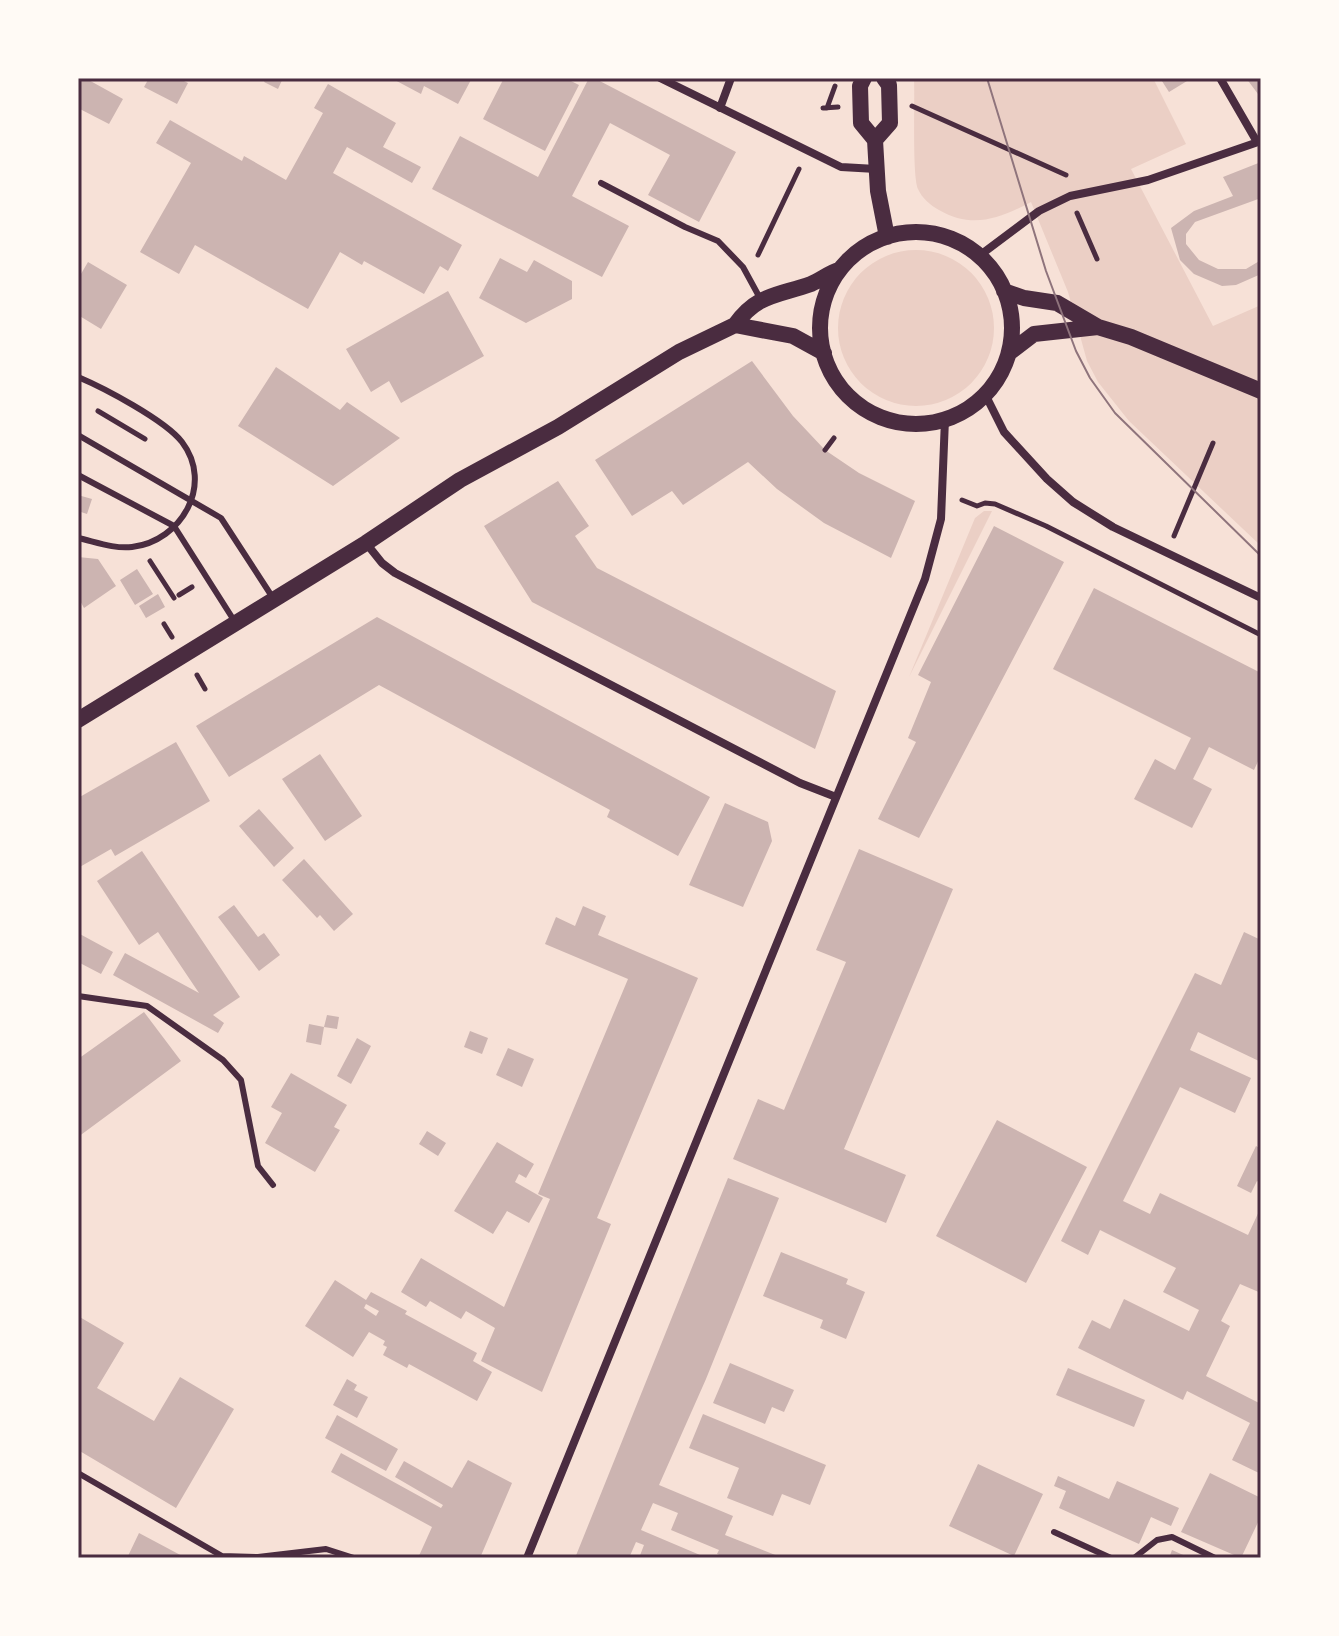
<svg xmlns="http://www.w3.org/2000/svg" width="1339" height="1636" font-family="'Space Grotesk',sans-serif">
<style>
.green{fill:#ebcfc5}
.building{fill:#ccb4b1;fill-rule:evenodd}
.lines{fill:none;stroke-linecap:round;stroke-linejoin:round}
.path{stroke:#4a2c40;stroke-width:5}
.service{stroke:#4a2c40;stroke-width:6}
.minor{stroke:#4a2c40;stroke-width:8}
.secondary{stroke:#4a2c40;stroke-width:16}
.tram{stroke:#8f747c;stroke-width:2}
.neatline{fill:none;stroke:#4a2c40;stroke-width:3}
</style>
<rect width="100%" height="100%" fill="#f7e1d7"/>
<path class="green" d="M 914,78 L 1153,78 L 1186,144 L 1131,169 L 1213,326 L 1261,305 L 1261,546 L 1129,421 L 1098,382 L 1087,361 L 1068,292 L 1031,202 C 999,219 972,229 939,210 C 930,205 922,198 918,189 C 912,176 915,98 914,78 Z
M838 328a78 78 0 1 1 156 0a78 78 0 1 1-156 0Z
M 984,511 L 992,511 L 909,677 L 975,518 Z"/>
<path class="building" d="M 78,78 L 85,78 L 123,99 L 109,124 L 78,108 Z
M 149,78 L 178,78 L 188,83 L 177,104 L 144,87 Z
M 266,78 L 283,78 L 278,89 L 264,82 Z
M 391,78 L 472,78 L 458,104 L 424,86 L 421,94 Z
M 504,78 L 565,78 L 579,85 L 545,151 L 483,119 Z
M 589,78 L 594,78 L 736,152 L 699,222 L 648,195 L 670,155 L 610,123 L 572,196 L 629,226 L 602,277 L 432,189 L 460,136 L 538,177 Z
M 1160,78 L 1192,78 L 1169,92 Z
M 1246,78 L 1261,78 L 1261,98 Z
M 328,84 L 396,123 L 383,147 L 421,167 L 412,183 L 347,147 L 333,173 L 462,245 L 448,271 L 440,266 L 424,294 L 364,261 L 362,265 L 340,252 L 308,309 L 195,245 L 179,274 L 140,252 L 191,163 L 156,143 L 170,120 L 242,161 L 244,156 L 286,180 L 323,113 L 314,108 Z
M 1261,162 L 1261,198 L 1195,222 L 1186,234 L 1186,244 L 1199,260 L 1218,269 L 1246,269 L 1261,260 L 1261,274 L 1236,285 L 1222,286 L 1194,274 L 1180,260 L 1171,228 L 1194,211 L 1233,196 L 1223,177 Z
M 500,258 L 527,272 L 534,260 L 572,281 L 572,299 L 526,323 L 479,298 Z
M 88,262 L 127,285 L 101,329 L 78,315 L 78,279 Z
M 448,291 L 484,356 L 401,403 L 389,381 L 371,392 L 346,349 Z
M 752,361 L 793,416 L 825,450 L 859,473 L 915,501 L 891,558 L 824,523 L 777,489 L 748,462 L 683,505 L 672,491 L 632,516 L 595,460 Z
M 276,367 L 340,410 L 347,402 L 400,438 L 333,486 L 238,426 Z
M 558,481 L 589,526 L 575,536 L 597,568 L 836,691 L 815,749 L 532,602 L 484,526 Z
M 78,495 L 92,499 L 87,514 L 78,511 Z
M 994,526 L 1064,562 L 919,838 L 878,819 L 916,742 L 908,738 L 931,682 L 918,675 Z
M 78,557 L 98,559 L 116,586 L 84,608 L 78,597 Z
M 137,569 L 153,594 L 135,605 L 120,580 Z
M 1094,588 L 1261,673 L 1261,755 L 1254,770 L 1209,747 L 1193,779 L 1212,789 L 1192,828 L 1134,799 L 1155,759 L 1175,770 L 1191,738 L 1053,669 Z
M 158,594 L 165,607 L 146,618 L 139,606 Z
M 377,617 L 710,797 L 678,856 L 607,817 L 610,810 L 379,685 L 229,777 L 196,726 Z
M 176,742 L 210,801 L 115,856 L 111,849 L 78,868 L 78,798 Z
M 320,754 L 362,816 L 325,841 L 282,779 Z
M 725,803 L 768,822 L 772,841 L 743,907 L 689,885 Z
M 259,809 L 294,848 L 274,867 L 239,826 Z
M 859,849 L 953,889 L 844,1149 L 906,1175 L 886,1223 L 733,1159 L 758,1099 L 784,1110 L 846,962 L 816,950 Z
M 142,851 L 240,997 L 213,1015 L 224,1023 L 218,1033 L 113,975 L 125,953 L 199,993 L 158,932 L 139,945 L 97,881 Z
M 304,859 L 353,914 L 334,931 L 320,915 L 317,918 L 282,880 Z
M 234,905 L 258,937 L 264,933 L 280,955 L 259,971 L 218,917 Z
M 583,906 L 606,916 L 598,935 L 698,978 L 597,1218 L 611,1224 L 542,1392 L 481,1361 L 495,1328 L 466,1311 L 461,1319 L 430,1301 L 426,1307 L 401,1292 L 421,1258 L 504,1307 L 550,1199 L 538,1194 L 628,979 L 545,944 L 556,917 L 575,926 Z
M 1244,932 L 1261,940 L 1261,1062 L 1198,1032 L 1190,1050 L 1251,1078 L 1235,1113 L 1180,1087 L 1123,1201 L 1150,1214 L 1160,1193 L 1248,1235 L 1261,1207 L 1261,1293 L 1240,1284 L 1221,1321 L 1230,1326 L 1206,1376 L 1261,1404 L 1261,1474 L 1232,1460 L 1250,1423 L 1187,1391 L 1183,1400 L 1078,1348 L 1092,1320 L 1110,1329 L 1124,1299 L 1189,1331 L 1199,1310 L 1163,1292 L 1176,1268 L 1100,1230 L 1088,1255 L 1061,1241 L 1195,973 L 1221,985 Z
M 78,933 L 113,952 L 101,974 L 78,962 Z
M 144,1012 L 181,1061 L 78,1137 L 78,1059 Z
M 327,1015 L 339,1017 L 337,1029 L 324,1027 Z
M 309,1024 L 324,1027 L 321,1045 L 306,1042 Z
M 470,1031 L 488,1038 L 482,1054 L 464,1047 Z
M 357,1038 L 371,1046 L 351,1084 L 337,1076 Z
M 508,1048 L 534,1059 L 522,1087 L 496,1075 Z
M 291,1073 L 347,1105 L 334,1127 L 340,1130 L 315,1172 L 265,1143 L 282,1113 L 271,1107 Z
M 997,1120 L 1087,1167 L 1026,1283 L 936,1236 Z
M 427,1131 L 446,1143 L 438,1156 L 419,1144 Z
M 497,1142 L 534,1164 L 526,1178 L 519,1174 L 515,1182 L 543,1198 L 529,1223 L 507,1211 L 493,1234 L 454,1211 Z
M 1256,1146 L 1261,1149 L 1261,1183 L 1257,1181 L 1251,1193 L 1237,1186 Z
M 728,1178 L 779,1198 L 706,1379 L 659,1485 L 733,1516 L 725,1535 L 783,1558 L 726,1558 L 717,1554 L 719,1550 L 671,1530 L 678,1513 L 653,1503 L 641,1530 L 700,1555 L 699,1558 L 639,1558 L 644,1545 L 636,1542 L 629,1558 L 575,1558 Z
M 781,1252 L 848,1279 L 846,1284 L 865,1292 L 846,1339 L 820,1328 L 823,1320 L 763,1296 Z
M 335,1280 L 366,1300 L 371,1292 L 407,1311 L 405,1314 L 477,1353 L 473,1361 L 492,1372 L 477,1401 L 409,1364 L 407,1368 L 383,1355 L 387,1347 L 383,1345 L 385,1341 L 369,1332 L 353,1357 L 305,1326 ZM 366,1304 L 379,1311 L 376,1316 L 364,1308 Z
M 78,1316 L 124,1343 L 97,1388 L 154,1421 L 180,1377 L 234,1409 L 176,1508 L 78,1450 Z
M 730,1363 L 794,1390 L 784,1412 L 772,1407 L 765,1424 L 713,1403 Z
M 1068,1368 L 1145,1400 L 1134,1427 L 1056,1395 Z
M 347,1379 L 357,1385 L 354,1390 L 368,1397 L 357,1418 L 333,1405 Z
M 703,1414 L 826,1465 L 810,1505 L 782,1494 L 773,1516 L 727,1498 L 739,1468 L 689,1448 Z
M 337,1415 L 398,1449 L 386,1471 L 325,1438 Z
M 341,1453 L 441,1508 L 443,1505 L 395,1477 L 404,1461 L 452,1488 L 468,1460 L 512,1483 L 480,1558 L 418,1558 L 432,1527 L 331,1472 Z
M 978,1464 L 1043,1494 L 1014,1556 L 949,1526 Z
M 1210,1473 L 1261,1498 L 1261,1516 L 1241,1558 L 1181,1532 Z
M 1058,1476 L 1109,1499 L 1117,1481 L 1179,1508 L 1171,1526 L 1151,1517 L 1139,1544 L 1059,1508 L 1066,1491 L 1054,1486 Z
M 139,1533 L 186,1558 L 132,1558 L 128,1556 Z
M 1172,1550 L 1190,1558 L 1169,1558 Z"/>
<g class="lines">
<path class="path" d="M 912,106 L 1066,175
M 823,108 L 838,107
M 827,108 L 835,86
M 1077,213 L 1097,259
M 758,255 L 799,169
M 98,411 L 145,439
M 825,450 L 834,438
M 962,500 L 977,506 L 985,503 L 995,504 L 1046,526 L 1261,635
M 1174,536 L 1213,443
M 150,561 L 174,598
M 179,595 L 192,587
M 164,624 L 172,637
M 197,675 L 205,689"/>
<path class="service" d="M 601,183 L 685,227 L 718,241 L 743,267 L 761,300
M 78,377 C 104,388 165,420 182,442 C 214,484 182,541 132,547 C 114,549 96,542 78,538
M 78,435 L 221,518 L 273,598
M 78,475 L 174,526 L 235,622
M 78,996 L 147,1006 L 223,1060 L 241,1080 L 258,1166 L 273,1185
M 78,1473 L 222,1556 L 258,1557 L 326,1549 L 354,1558
M 1054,1532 L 1111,1558
M 1134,1558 L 1157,1540 L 1172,1537 L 1215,1558"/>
<path class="minor" d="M 660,78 L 841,167 L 876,169
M 1220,78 L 1257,142
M 720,108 L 731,78
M 979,256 L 1039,211 L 1070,196 L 1148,180 L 1261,141
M 985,394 L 1004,432 L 1047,479 L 1073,502 L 1113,527 L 1261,598
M 366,543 L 382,563 L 395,573 L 800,783 L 836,797
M 527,1558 L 925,579 L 941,519 L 945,419"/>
<path class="secondary" d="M 864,78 L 860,86 L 861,123 L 875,140 L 878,191 L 887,237
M 875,140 L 890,123 L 889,85 L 884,78
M820 328a96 96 0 1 1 192 0a96 96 0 1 1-192 0Z
M 1004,291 L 1024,298 L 1057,303 L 1098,327 L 1131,337 L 1261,391
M 735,325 C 757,294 777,296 811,284 C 821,280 829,273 839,270
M 735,325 L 793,336 L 824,353
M 1009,353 L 1034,334 L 1098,327
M 78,720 L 366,543 L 460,480 L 558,427 L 679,352 L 735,325"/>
<path class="tram" d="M 987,78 L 1046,271 L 1076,351 L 1090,378 L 1115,413 L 1261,556"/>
</g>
<rect width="1339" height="1636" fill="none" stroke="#fffaf5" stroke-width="160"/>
<rect x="80" y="80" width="1179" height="1476" class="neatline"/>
</svg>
